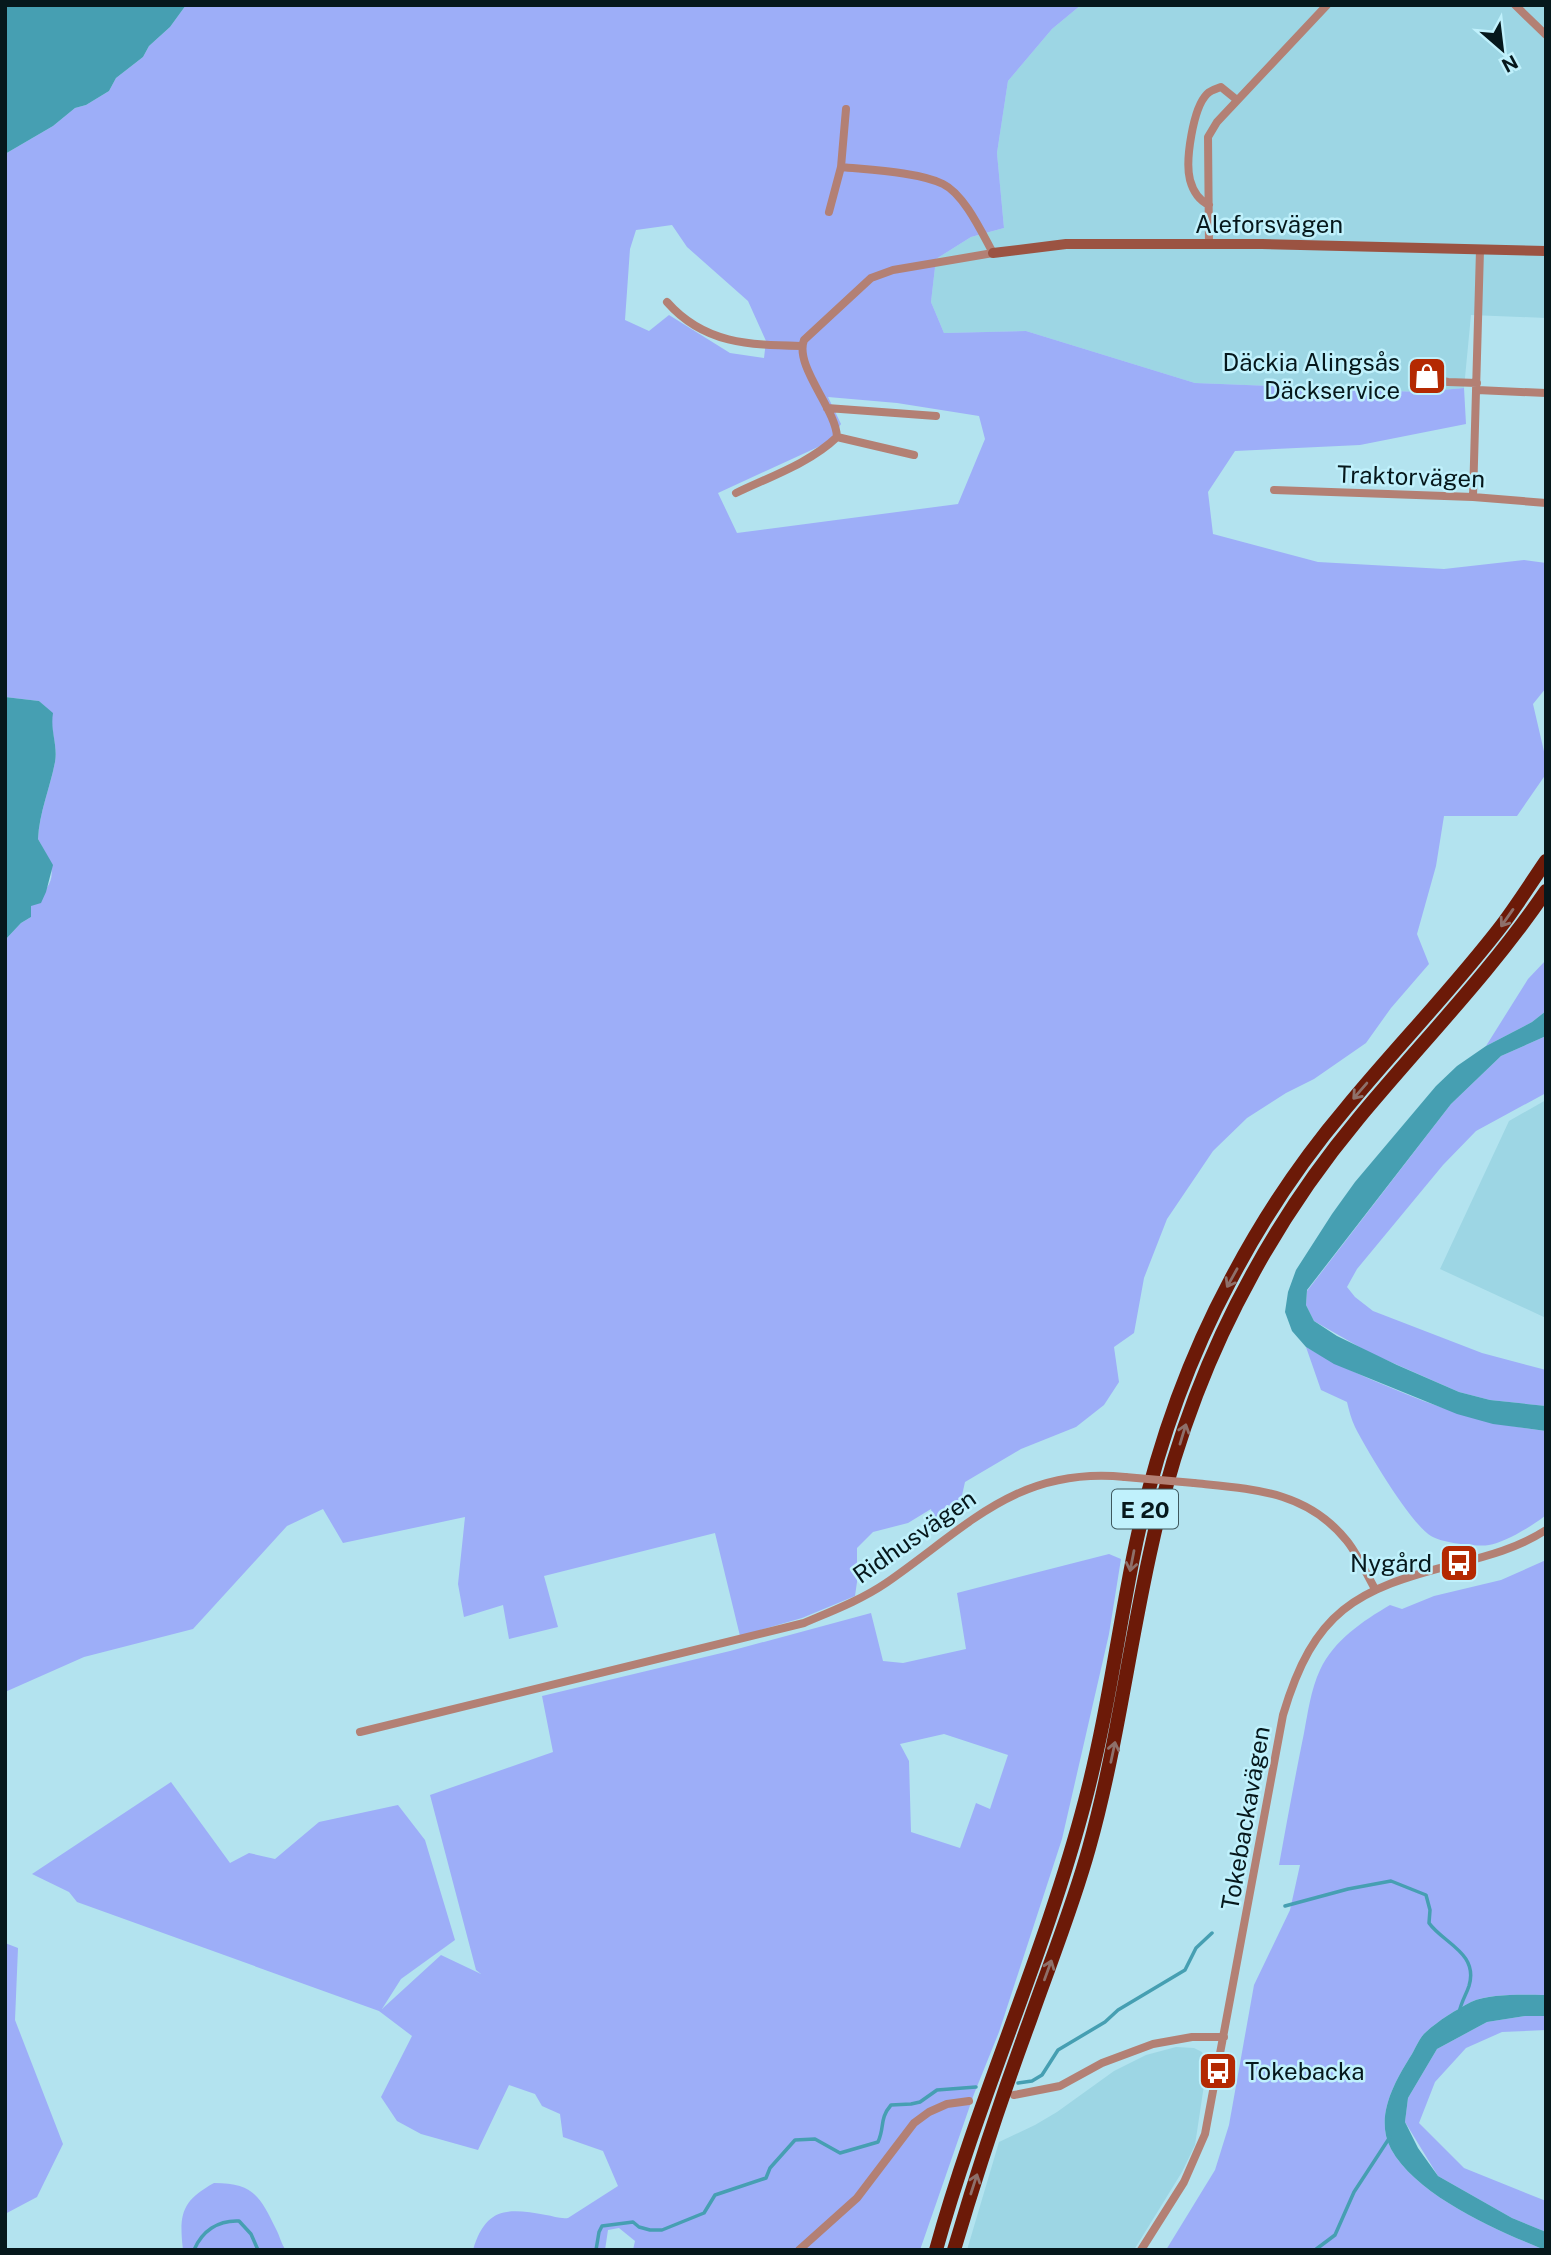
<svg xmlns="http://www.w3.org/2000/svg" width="1551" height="2255" font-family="'Public Sans',sans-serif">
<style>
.built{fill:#9dd6e4}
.green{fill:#9daef8;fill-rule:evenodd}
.water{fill:#469fb2}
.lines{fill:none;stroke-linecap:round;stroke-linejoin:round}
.stream{stroke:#469fb2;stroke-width:3.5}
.street{stroke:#b38074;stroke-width:8}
.secondary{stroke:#9b5342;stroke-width:10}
.highway{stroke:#6c1a08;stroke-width:14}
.street-bridge{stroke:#b38074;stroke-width:8}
.oneway{stroke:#8e706a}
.labels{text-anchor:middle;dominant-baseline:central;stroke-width:5;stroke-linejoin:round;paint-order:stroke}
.shield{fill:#c0f1fc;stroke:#3e595f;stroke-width:2}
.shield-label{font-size:23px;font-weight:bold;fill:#06181c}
.street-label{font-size:24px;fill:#06181c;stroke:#c0f1fc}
.poi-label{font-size:24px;fill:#06181c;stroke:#c0f1fc;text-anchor:end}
</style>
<rect width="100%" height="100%" fill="#b3e3ef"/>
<path class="built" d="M 1081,5 L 1546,5 L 1546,318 L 1471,315 L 1464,388 L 1419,392 L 1195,383 L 1026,331 L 944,333 L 931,302 L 936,259 L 971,237 L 1004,228 L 997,153 L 1008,81 L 1052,29 Z
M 1546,1100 L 1546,1318 L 1440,1269 L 1509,1121 Z
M 1176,2047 L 1194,2048 L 1202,2052 L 1207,2065 L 1195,2145 L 1182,2172 L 1134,2250 L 967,2250 L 999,2142 L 1035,2125 L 1057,2112 L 1114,2071 L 1146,2055 Z"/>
<path class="green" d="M 186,5 L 1081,5 L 1052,29 L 1008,81 L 997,153 L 1004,228 L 971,237 L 936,259 L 931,302 L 944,333 L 1026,331 L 1195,383 L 1419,392 L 1464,388 L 1466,424 L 1360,445 L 1235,451 L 1208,492 L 1213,534 L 1318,562 L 1444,569 L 1524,560 L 1546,563 L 1546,688 L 1533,704 L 1546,760 L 1546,774 L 1517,816 L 1444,816 L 1436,866 L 1417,934 L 1429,964 L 1391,1008 L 1366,1043 L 1314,1079 L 1286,1093 L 1247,1118 L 1213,1151 L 1167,1219 L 1144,1278 L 1134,1333 L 1114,1347 L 1119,1382 L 1104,1405 L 1076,1427 L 1021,1449 L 965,1482 L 958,1513 L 935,1526 L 931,1509 L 908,1523 L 873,1532 L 857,1548 L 857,1582 L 855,1596 L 802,1618 L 740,1636 L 715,1533 L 544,1576 L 558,1627 L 509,1639 L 503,1605 L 464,1617 L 458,1584 L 465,1517 L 343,1543 L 323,1509 L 287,1526 L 193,1629 L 84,1657 L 5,1692 L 5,940 L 21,923 L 31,917 L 30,906 C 59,880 56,871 38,839 C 39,813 50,788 55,762 C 58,745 50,731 52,713 L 39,701 L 5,697 L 5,154 L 53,126 L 75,108 L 86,105 L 109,91 L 116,78 L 143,57 L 149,46 L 170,27 ZM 672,225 L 687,247 L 748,301 L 766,341 L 764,358 L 730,353 L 669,315 L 649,331 L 625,320 L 630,249 L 636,230 ZM 828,397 L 897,403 L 979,416 L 985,439 L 958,504 L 737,533 L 718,493 L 829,442 L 841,424 Z
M 1546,960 L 1546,1011 L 1532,1022 L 1486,1046 L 1528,979 Z
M 1546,1036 L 1546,1093 L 1476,1131 L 1443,1165 L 1357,1269 L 1347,1287 L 1355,1297 L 1373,1311 L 1482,1353 L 1546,1370 L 1546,1406 L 1490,1400 L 1459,1392 L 1368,1352 L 1314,1321 L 1306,1305 L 1307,1291 L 1451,1104 L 1501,1056 Z
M 1306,1347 C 1333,1363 1360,1375 1389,1387 C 1443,1410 1487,1424 1546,1431 L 1546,1515 C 1534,1525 1504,1543 1489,1545 C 1477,1547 1442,1543 1431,1536 C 1411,1524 1367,1451 1355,1427 C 1351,1419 1349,1410 1347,1402 L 1321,1390 Z
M 1109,1554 L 1121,1559 L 1109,1634 L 1062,1839 L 999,2032 L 974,2094 L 920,2250 L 633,2250 L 635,2241 L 619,2228 L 608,2230 L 605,2250 L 473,2250 C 486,2207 507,2208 546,2215 C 553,2216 560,2219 568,2218 L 618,2186 L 603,2151 L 563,2137 L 560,2114 L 542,2106 L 535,2094 L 509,2085 L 478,2150 L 421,2134 L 397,2121 L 381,2097 L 412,2036 L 379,2011 L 77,1902 L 69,1892 L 32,1874 L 171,1782 L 230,1863 L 249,1853 L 275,1859 L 319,1822 L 398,1805 L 425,1840 L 455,1940 L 401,1979 L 382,2009 L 441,1955 L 481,1974 L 476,1970 L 430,1795 L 553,1752 L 542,1696 L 730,1651 L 871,1613 L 883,1661 L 903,1663 L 966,1649 L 957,1593 ZM 944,1734 L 1008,1755 L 990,1809 L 976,1803 L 960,1848 L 911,1832 L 909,1761 L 900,1744 Z
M 1546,1560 L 1546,1995 C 1525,1995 1490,1993 1471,2002 C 1456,2010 1439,2020 1426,2032 C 1420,2037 1416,2047 1412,2054 C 1395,2081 1374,2117 1391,2149 C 1417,2196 1496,2230 1545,2250 L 1166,2250 L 1215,2170 L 1229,2125 L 1254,1985 L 1290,1910 L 1300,1865 L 1279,1865 C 1287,1821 1295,1777 1304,1733 C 1308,1712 1311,1689 1320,1670 C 1334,1640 1363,1621 1390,1605 L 1402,1609 L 1434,1596 L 1501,1580 Z
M 5,1943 L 18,1948 L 15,2020 L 63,2144 L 37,2197 L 5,2214 Z
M 1525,2016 L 1546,2016 L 1546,2030 L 1502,2032 L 1466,2048 L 1435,2082 L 1419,2123 L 1464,2168 L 1546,2201 L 1546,2232 L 1512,2218 L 1438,2176 L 1405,2122 L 1408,2098 L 1437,2049 L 1487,2022 Z
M 214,2183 C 253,2183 260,2196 276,2229 C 280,2236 281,2244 286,2250 L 183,2250 C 179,2215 181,2201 214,2183 Z"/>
<path class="water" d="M 5,5 L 186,5 L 170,27 L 149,46 L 143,57 L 116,78 L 109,91 L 86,105 L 75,108 L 53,126 L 5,154 Z
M 5,697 L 39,701 L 53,713 C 50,731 58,745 55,762 C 50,788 39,813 38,839 L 53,865 L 46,892 L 41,903 L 31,906 L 31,917 L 21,923 L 5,940 Z
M 1546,1011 L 1546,1036 L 1501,1056 L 1451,1104 L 1307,1290 L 1306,1305 L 1314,1321 L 1337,1336 L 1397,1365 L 1459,1392 L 1490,1400 L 1546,1406 L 1546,1431 L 1493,1424 L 1457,1414 L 1334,1364 L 1306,1347 L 1292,1331 L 1285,1312 L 1288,1292 L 1296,1270 L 1332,1214 L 1355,1182 L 1436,1086 L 1457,1066 L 1486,1046 L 1532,1022 Z
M 1546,1995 L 1546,2016 L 1525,2016 L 1487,2022 L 1437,2049 L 1408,2098 L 1405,2122 L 1418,2148 L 1438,2176 L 1512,2218 L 1546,2232 L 1545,2250 C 1496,2230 1417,2196 1391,2149 C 1374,2117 1395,2081 1412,2054 C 1416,2047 1420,2037 1426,2032 C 1439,2020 1456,2010 1471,2002 C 1491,1993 1525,1995 1546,1995 Z"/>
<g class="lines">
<path class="stream" d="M 1285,1906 L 1348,1889 L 1391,1881 L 1426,1895 L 1430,1910 L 1429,1923 C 1443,1943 1479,1953 1469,1986 C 1466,1995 1461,2002 1459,2013
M 1018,2083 L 1032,2081 L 1042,2075 L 1058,2050 L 1105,2022 L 1118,2010 L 1185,1970 L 1196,1948 L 1212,1933
M 194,2250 C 202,2231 218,2220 239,2221 L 251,2234 L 258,2250
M 522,2250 L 532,2250
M 596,2250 L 599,2232 L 602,2226 L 633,2222 L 639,2227 L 650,2230 L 662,2230 L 704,2213 L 715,2195 L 766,2178 L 770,2168 L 795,2140 L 815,2139 L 840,2153 L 878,2142 C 885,2127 879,2119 891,2105 L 911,2104 L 920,2102 L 937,2090 L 976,2087
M 1315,2250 L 1335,2235 L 1354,2192 L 1390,2137"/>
<path class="street" d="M 1515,5 L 1546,35
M 841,167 C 870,170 918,172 943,184 C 964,194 982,233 993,253 L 893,270 L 871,278 L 804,340 C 794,366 836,409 837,437 L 914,455
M 1209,205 C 1198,200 1193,191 1190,180 C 1185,161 1193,108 1207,94 C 1211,90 1216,89 1221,87 L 1237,100
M 829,212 L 841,167 L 846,109
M 1209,245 L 1208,137 L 1217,122 L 1327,5
M 667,302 C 704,344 749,345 801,346
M 1428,378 L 1448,382 L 1477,383
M 1477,390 L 1546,393
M 827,408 L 936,416
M 1274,490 L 1473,497 L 1546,503
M 736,493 C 769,477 810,463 837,437
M 1473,497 L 1480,250
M 1194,1483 C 1253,1489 1307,1491 1347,1541 C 1358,1555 1366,1573 1375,1589
M 360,1732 L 804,1623 C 832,1611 861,1600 886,1583 C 966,1528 1017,1466 1125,1477
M 1014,2095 L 1060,2086 L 1102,2063 L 1153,2044 L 1192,2037 L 1224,2037
M 799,2250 L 857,2198 L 914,2123 L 929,2112 L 947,2104 L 969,2101
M 1141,2250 L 1184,2182 L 1205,2134 L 1283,1715 C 1314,1611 1355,1589 1456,1564 C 1488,1556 1518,1548 1546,1530"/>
<path class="secondary" d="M 993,253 L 1066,244 L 1262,244 L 1546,251"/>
<path class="highway" d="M 936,2250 C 978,2098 1045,1954 1085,1801 C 1106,1721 1117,1639 1133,1558 C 1152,1463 1184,1367 1230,1281 C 1262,1220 1301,1161 1346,1108 C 1397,1046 1453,989 1502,925 C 1517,905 1531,883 1546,861
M 954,2250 C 977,2172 1002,2096 1030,2020 C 1050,1963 1073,1906 1089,1848 C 1117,1748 1129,1645 1152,1544 C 1172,1452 1206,1358 1252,1275 C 1282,1220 1318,1167 1358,1119 C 1421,1043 1490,973 1546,891"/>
<path class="street-bridge" d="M 1125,1477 L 1194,1483"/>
</g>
<defs><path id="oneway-shaft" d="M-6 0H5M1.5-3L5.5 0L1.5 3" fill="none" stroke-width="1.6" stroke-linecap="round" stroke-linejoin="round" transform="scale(1.75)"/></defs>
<g class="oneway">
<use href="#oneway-shaft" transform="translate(1507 918) rotate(125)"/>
<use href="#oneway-shaft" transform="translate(1360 1091) rotate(131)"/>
<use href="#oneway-shaft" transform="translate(1232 1278) rotate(119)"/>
<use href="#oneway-shaft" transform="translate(1183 1434) rotate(-73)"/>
<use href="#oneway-shaft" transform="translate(1132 1561) rotate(101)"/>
<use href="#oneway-shaft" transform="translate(1113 1752) rotate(-78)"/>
<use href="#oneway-shaft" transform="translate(1048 1970) rotate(-70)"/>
<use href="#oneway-shaft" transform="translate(974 2184) rotate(-72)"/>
</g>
<defs>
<g id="shop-square" transform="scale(2.0125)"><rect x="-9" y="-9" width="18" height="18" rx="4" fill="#b42902" stroke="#c0f1fc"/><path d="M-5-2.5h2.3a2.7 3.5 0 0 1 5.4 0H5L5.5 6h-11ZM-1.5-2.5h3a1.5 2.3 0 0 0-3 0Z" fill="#fff"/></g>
<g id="bus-square" transform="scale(2.0125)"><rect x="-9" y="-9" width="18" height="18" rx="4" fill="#b42902" stroke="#c0f1fc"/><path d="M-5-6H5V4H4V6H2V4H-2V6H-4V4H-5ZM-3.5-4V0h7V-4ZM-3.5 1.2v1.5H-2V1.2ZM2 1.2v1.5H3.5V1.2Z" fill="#fff"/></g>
</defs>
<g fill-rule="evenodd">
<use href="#shop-square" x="1427" y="376"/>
<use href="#bus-square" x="1459" y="1563"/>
<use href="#bus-square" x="1218" y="2071"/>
</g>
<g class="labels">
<rect class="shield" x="1112" y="1489.5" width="66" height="39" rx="5"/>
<g class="shield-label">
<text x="1145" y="1509">E 20</text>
</g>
<g class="street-label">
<text x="1269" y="224">Aleforsvägen</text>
<text transform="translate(1411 476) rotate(2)">Traktorvägen</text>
<text transform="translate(914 1536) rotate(-35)">Ridhusvägen</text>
<text transform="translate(1245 1818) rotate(-80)">Tokebackavägen</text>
</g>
<g class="poi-label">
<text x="1400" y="362">Däckia Alingsås<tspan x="1400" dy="28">Däckservice</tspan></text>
<text x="1432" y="1563">Nygård</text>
<text x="1245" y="2071" text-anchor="start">Tokebacka</text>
</g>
</g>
<rect width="1551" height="2255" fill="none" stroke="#06181c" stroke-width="14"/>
<g transform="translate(1502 49) rotate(152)" stroke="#c0f1fc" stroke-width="5" paint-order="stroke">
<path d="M0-5L12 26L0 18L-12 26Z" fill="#06181c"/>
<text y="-10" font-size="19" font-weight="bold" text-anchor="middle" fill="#06181c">N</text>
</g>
</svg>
